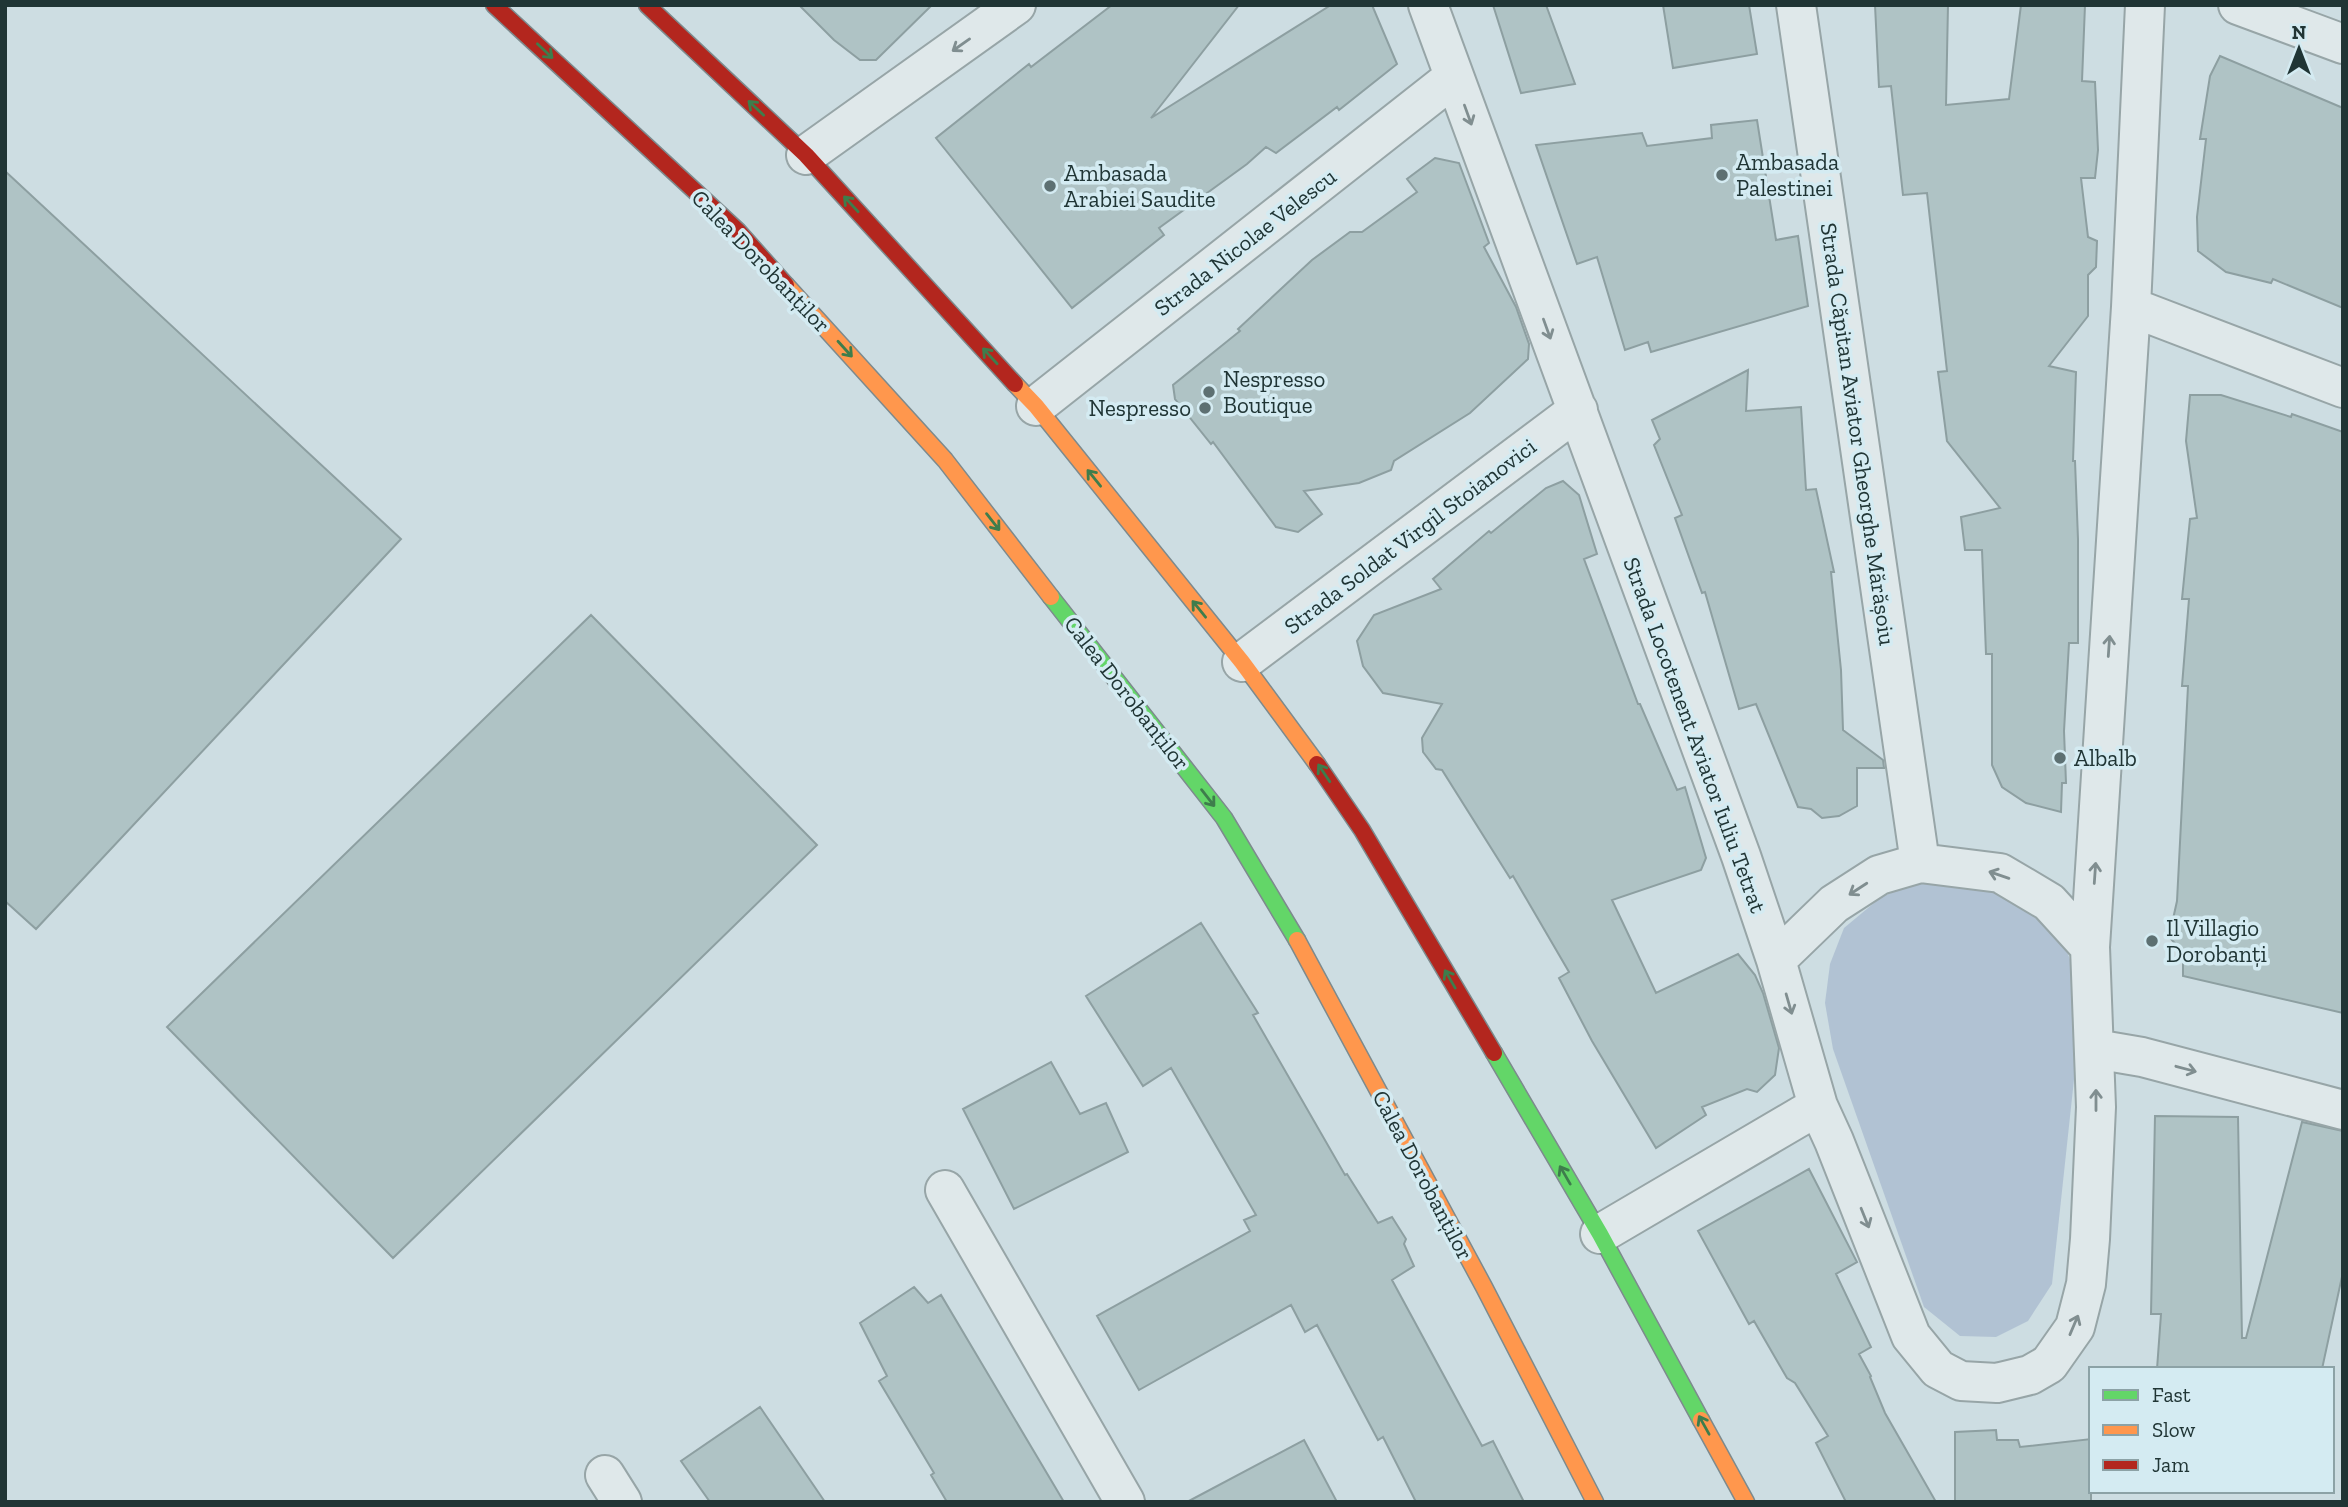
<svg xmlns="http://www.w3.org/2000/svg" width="2348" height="1507" font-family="'Zilla Slab',serif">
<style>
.green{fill:#b1c2d3}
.building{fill:#afc3c5;stroke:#8d9fa1;stroke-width:2}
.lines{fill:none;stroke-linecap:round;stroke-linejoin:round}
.street-casing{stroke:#97a5a7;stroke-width:42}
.fast-casing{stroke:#7d8a8d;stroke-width:19}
.slow-casing{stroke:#7d8a8d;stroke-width:19}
.jam-casing{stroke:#7d8a8d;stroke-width:19}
.street{stroke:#dfe8ea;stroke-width:38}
.fast{stroke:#63d668;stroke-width:16}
.slow{stroke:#ff974d;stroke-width:16}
.jam{stroke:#b3261e;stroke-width:16}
.oneway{stroke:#808e90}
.oneway2{stroke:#3e7d4c}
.poi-dot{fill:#5d7072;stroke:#d4ebf2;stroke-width:2.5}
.labels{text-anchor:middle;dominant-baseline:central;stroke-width:7;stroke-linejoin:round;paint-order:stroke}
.poi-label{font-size:23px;fill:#203535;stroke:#d4ebf2;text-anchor:start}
.street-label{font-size:23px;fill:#203535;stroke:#d4ebf2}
</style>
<rect width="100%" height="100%" fill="#cddde2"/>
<path class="green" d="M 1919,880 L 2008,890 L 2062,939 L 2076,975 L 2079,1033 L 2052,1284 L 2028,1321 L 1996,1337 L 1960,1336 L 1924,1307 L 1833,1049 L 1825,1003 L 1830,964 L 1844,928 L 1880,898 Z"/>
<path class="building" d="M 799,5 L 932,5 L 876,60 L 860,60 L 834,40 Z
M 1112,5 L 1239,5 L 1151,118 L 1331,5 L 1372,5 L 1397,64 L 1339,110 L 1337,107 L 1276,153 L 1266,147 L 1247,164 L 1159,228 L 1164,235 L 1072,308 L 936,138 L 1029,64 L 1031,67 Z
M 1493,5 L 1546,5 L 1575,84 L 1521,93 Z
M 1663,5 L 1749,5 L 1757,54 L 1673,68 Z
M 1875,5 L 1948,5 L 1946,105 L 2009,99 L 2021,5 L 2085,5 L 2082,81 L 2095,82 L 2098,150 L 2095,178 L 2081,178 L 2088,237 L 2097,241 L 2096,267 L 2088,275 L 2088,316 L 2049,366 L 2076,372 L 2073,461 L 2075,461 L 2078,539 L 2078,643 L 2069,643 L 2064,731 L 2066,783 L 2062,783 L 2061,812 L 2026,803 L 2002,787 L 1992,765 L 1992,654 L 1986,654 L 1982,550 L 1965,550 L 1961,517 L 2000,508 L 1947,441 L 1938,372 L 1947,371 L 1927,193 L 1903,195 L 1891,86 L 1879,87 Z
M 2220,56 L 2343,108 L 2343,308 L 2273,279 L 2271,283 L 2226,272 L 2198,251 L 2197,217 L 2206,139 L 2200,139 L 2210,76 Z
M 1757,120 L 1776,240 L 1798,236 L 1808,306 L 1651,352 L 1648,342 L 1625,350 L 1597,257 L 1577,264 L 1536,145 L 1642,133 L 1647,146 L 1712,138 L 1711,125 Z
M 1435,158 L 1459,163 L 1489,243 L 1484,247 L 1516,307 L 1529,344 L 1528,359 L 1470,413 L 1394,461 L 1391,470 L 1359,483 L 1304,491 L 1322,514 L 1298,532 L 1276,527 L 1213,442 L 1211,444 L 1175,399 L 1173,385 L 1240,331 L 1238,329 L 1312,260 L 1350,232 L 1362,232 L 1417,192 L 1407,179 Z
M 5,171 L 401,539 L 36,929 L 5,901 Z
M 1748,370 L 1746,411 L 1801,407 L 1806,490 L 1816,489 L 1834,572 L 1831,572 L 1841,670 L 1843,730 L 1883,760 L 1884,768 L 1857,768 L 1857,806 L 1839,816 L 1822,818 L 1811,809 L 1798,807 L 1756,704 L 1739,709 L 1705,592 L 1702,593 L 1675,518 L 1682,515 L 1654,445 L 1660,439 L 1652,420 Z
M 2190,395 L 2221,395 L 2291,417 L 2292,414 L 2343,432 L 2343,1013 L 2183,976 L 2183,952 L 2169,937 L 2177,901 L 2188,686 L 2182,686 L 2189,599 L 2182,599 L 2190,519 L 2197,518 L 2186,441 Z
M 1563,481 L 1579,495 L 1597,554 L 1584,559 L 1638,704 L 1640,704 L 1677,790 L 1685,787 L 1706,858 L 1701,870 L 1612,900 L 1656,993 L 1738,954 L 1755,975 L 1763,993 L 1779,1048 L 1775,1075 L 1757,1092 L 1747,1089 L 1702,1107 L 1706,1115 L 1656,1148 L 1592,1041 L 1559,978 L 1569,972 L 1513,876 L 1510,878 L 1442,770 L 1436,769 L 1423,752 L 1422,738 L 1442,704 L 1383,693 L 1363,666 L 1357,641 L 1374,615 L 1441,589 L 1433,579 L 1489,531 L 1491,533 L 1546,488 Z
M 591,615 L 817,845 L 393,1258 L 167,1027 Z
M 1201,923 L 1258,1013 L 1253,1015 L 1345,1175 L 1347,1174 L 1378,1223 L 1392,1217 L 1406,1239 L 1404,1244 L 1414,1266 L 1392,1280 L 1482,1446 L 1493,1441 L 1524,1502 L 1416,1502 L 1383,1437 L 1378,1440 L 1317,1325 L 1305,1332 L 1291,1305 L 1139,1390 L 1097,1316 L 1250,1231 L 1244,1220 L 1256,1215 L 1171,1068 L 1143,1086 L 1086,996 Z
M 1051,1062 L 1080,1114 L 1106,1103 L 1128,1152 L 1014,1209 L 963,1109 Z
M 2155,1116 L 2238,1117 L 2242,1338 L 2246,1338 L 2302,1122 L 2343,1131 L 2343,1272 L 2322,1369 L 2157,1369 L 2161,1314 L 2151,1314 Z
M 1809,1169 L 1857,1262 L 1836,1274 L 1871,1347 L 1859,1354 L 1871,1376 L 1870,1377 L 1885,1413 L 1936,1502 L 1846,1502 L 1816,1443 L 1828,1436 L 1795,1383 L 1787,1378 L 1754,1321 L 1749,1324 L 1698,1231 Z
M 914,1287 L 928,1303 L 941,1295 L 1064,1502 L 947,1502 L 931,1475 L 934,1473 L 879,1381 L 887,1376 L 860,1323 Z
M 760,1407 L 825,1502 L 710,1502 L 681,1461 Z
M 1996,1430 L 1997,1440 L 2018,1440 L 2020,1447 L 2091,1439 L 2091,1502 L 1955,1502 L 1955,1432 Z
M 1304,1440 L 1337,1502 L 1187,1502 Z"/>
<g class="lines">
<g class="street-casing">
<path id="street" d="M 1428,5 L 1741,856 L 1776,960 L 1818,1106 L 1834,1141 L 1911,1336 L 1938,1369 L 1961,1381 L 1997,1383 L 2030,1375 L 2049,1364 L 2075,1327 L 2086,1284 L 2090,1239 L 2096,1107 L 2090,947 L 2131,307 L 2145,5
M 1796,5 L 1920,863
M 2238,5 L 2343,44
M 806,155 L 1016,5
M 2131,307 L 2343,388
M 1036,406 L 1454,77
M 1242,662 L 1578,410
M 1776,960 L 1834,904 L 1879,875 L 1920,863 L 2000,873 L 2049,902 L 2090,947
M 2095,1049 L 2142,1057 L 2343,1110
M 945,1190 L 1125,1502
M 1600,1234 L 1818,1106
M 605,1475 L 622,1502"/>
</g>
<g class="fast-casing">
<path id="fast" d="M 1051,597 L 1224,818 L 1297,940
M 1494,1053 L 1600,1234 L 1701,1420"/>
</g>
<g class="slow-casing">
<path id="slow" d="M 786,285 L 945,460 L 1051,597
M 1015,384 L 1036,406 L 1242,662 L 1317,764
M 1297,940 L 1484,1287 L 1595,1502
M 1701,1420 L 1746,1502"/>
</g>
<g class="jam-casing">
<path id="jam" d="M 494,5 L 738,231 L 786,285
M 647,5 L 806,155 L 1015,384
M 1317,764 L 1362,830 L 1494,1053"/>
</g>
<use href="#street" class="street"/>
<use href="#fast" class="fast"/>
<use href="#slow" class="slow"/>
<use href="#jam" class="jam"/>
</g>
<defs><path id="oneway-shaft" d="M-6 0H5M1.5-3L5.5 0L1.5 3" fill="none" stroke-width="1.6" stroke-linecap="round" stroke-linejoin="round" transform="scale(1.75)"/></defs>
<g class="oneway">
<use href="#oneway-shaft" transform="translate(961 45) rotate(145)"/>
<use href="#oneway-shaft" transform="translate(1468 115) rotate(70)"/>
<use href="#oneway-shaft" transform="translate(1547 329) rotate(70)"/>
<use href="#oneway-shaft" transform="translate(2109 646) rotate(-86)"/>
<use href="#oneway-shaft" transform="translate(2095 873) rotate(-86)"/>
<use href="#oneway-shaft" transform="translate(1999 875) rotate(-161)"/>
<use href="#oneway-shaft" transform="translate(1858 889) rotate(147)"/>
<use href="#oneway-shaft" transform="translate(1789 1004) rotate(74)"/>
<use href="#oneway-shaft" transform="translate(2186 1069) rotate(15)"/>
<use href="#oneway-shaft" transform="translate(2096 1100) rotate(-90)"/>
<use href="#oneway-shaft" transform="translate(1865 1218) rotate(68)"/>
<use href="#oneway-shaft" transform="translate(2074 1325) rotate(-67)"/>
</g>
<g class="oneway2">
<use href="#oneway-shaft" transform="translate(545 51) rotate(43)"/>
<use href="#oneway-shaft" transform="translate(756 108) rotate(-137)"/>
<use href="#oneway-shaft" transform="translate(851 204) rotate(-133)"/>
<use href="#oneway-shaft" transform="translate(845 349) rotate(48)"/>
<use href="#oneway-shaft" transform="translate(990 356) rotate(-133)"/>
<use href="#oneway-shaft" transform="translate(1094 478) rotate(-129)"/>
<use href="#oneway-shaft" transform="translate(993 522) rotate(52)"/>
<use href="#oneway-shaft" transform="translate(1199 609) rotate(-129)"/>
<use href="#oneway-shaft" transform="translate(1324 773) rotate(-124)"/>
<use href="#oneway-shaft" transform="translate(1208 798) rotate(52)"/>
<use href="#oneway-shaft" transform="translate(1450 979) rotate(-120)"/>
<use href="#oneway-shaft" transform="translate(1565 1175) rotate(-120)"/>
<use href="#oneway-shaft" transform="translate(1704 1425) rotate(-119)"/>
</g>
<g class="poi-dot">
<circle cx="1722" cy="175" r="7"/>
<circle cx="1050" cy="186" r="7"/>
<circle cx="1209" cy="392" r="7"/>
<circle cx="1205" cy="408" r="7"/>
<circle cx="2060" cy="758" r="7"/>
<circle cx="2152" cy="941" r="7"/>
</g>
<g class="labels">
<g class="poi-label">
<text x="1736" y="162">Ambasada<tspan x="1736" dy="26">Palestinei</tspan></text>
<text x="1064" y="173">Ambasada<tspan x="1064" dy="26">Arabiei Saudite</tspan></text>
<text x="1223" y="379">Nespresso<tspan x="1223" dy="26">Boutique</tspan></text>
<text x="1191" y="408" text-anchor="end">Nespresso</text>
<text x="2074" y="758">Albalb</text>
<text x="2166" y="928">Il Villagio<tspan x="2166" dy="26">Dorobanți</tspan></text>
</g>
<g class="street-label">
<text transform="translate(1245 242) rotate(-38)">Strada Nicolae Velescu</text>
<text transform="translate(761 261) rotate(46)">Calea Dorobanților</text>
<text transform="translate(1858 434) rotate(82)">Strada Căpitan Aviator Gheorghe Mărășoiu</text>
<text transform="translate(1410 536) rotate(-37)">Strada Soldat Virgil Stoianovici</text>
<text transform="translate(1127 693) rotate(52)">Calea Dorobanților</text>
<text transform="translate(1695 735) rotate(70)">Strada Locotenent Aviator Iuliu Tetrat</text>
<text transform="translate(1423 1175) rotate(62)">Calea Dorobanților</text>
</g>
</g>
<rect width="2348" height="1507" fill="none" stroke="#203535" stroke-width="14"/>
<rect x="2089" y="1367" width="245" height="126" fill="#d4ebf2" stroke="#8ca2a6" stroke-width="2"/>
<rect x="2103" y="1390" width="35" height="10" fill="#63d668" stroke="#8ca2a6" stroke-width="2"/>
<text x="2152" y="1402" font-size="21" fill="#203535">Fast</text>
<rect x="2103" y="1425" width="35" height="10" fill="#ff974d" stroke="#8ca2a6" stroke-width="2"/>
<text x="2152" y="1437" font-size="21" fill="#203535">Slow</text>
<rect x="2103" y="1460" width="35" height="10" fill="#b3261e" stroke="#8ca2a6" stroke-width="2"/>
<text x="2152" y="1472" font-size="21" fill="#203535">Jam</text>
<g transform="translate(2299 49)" stroke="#d4ebf2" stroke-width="5" paint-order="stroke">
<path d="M0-5L12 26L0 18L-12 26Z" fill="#203535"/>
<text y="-10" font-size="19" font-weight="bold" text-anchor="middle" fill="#203535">N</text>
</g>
</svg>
